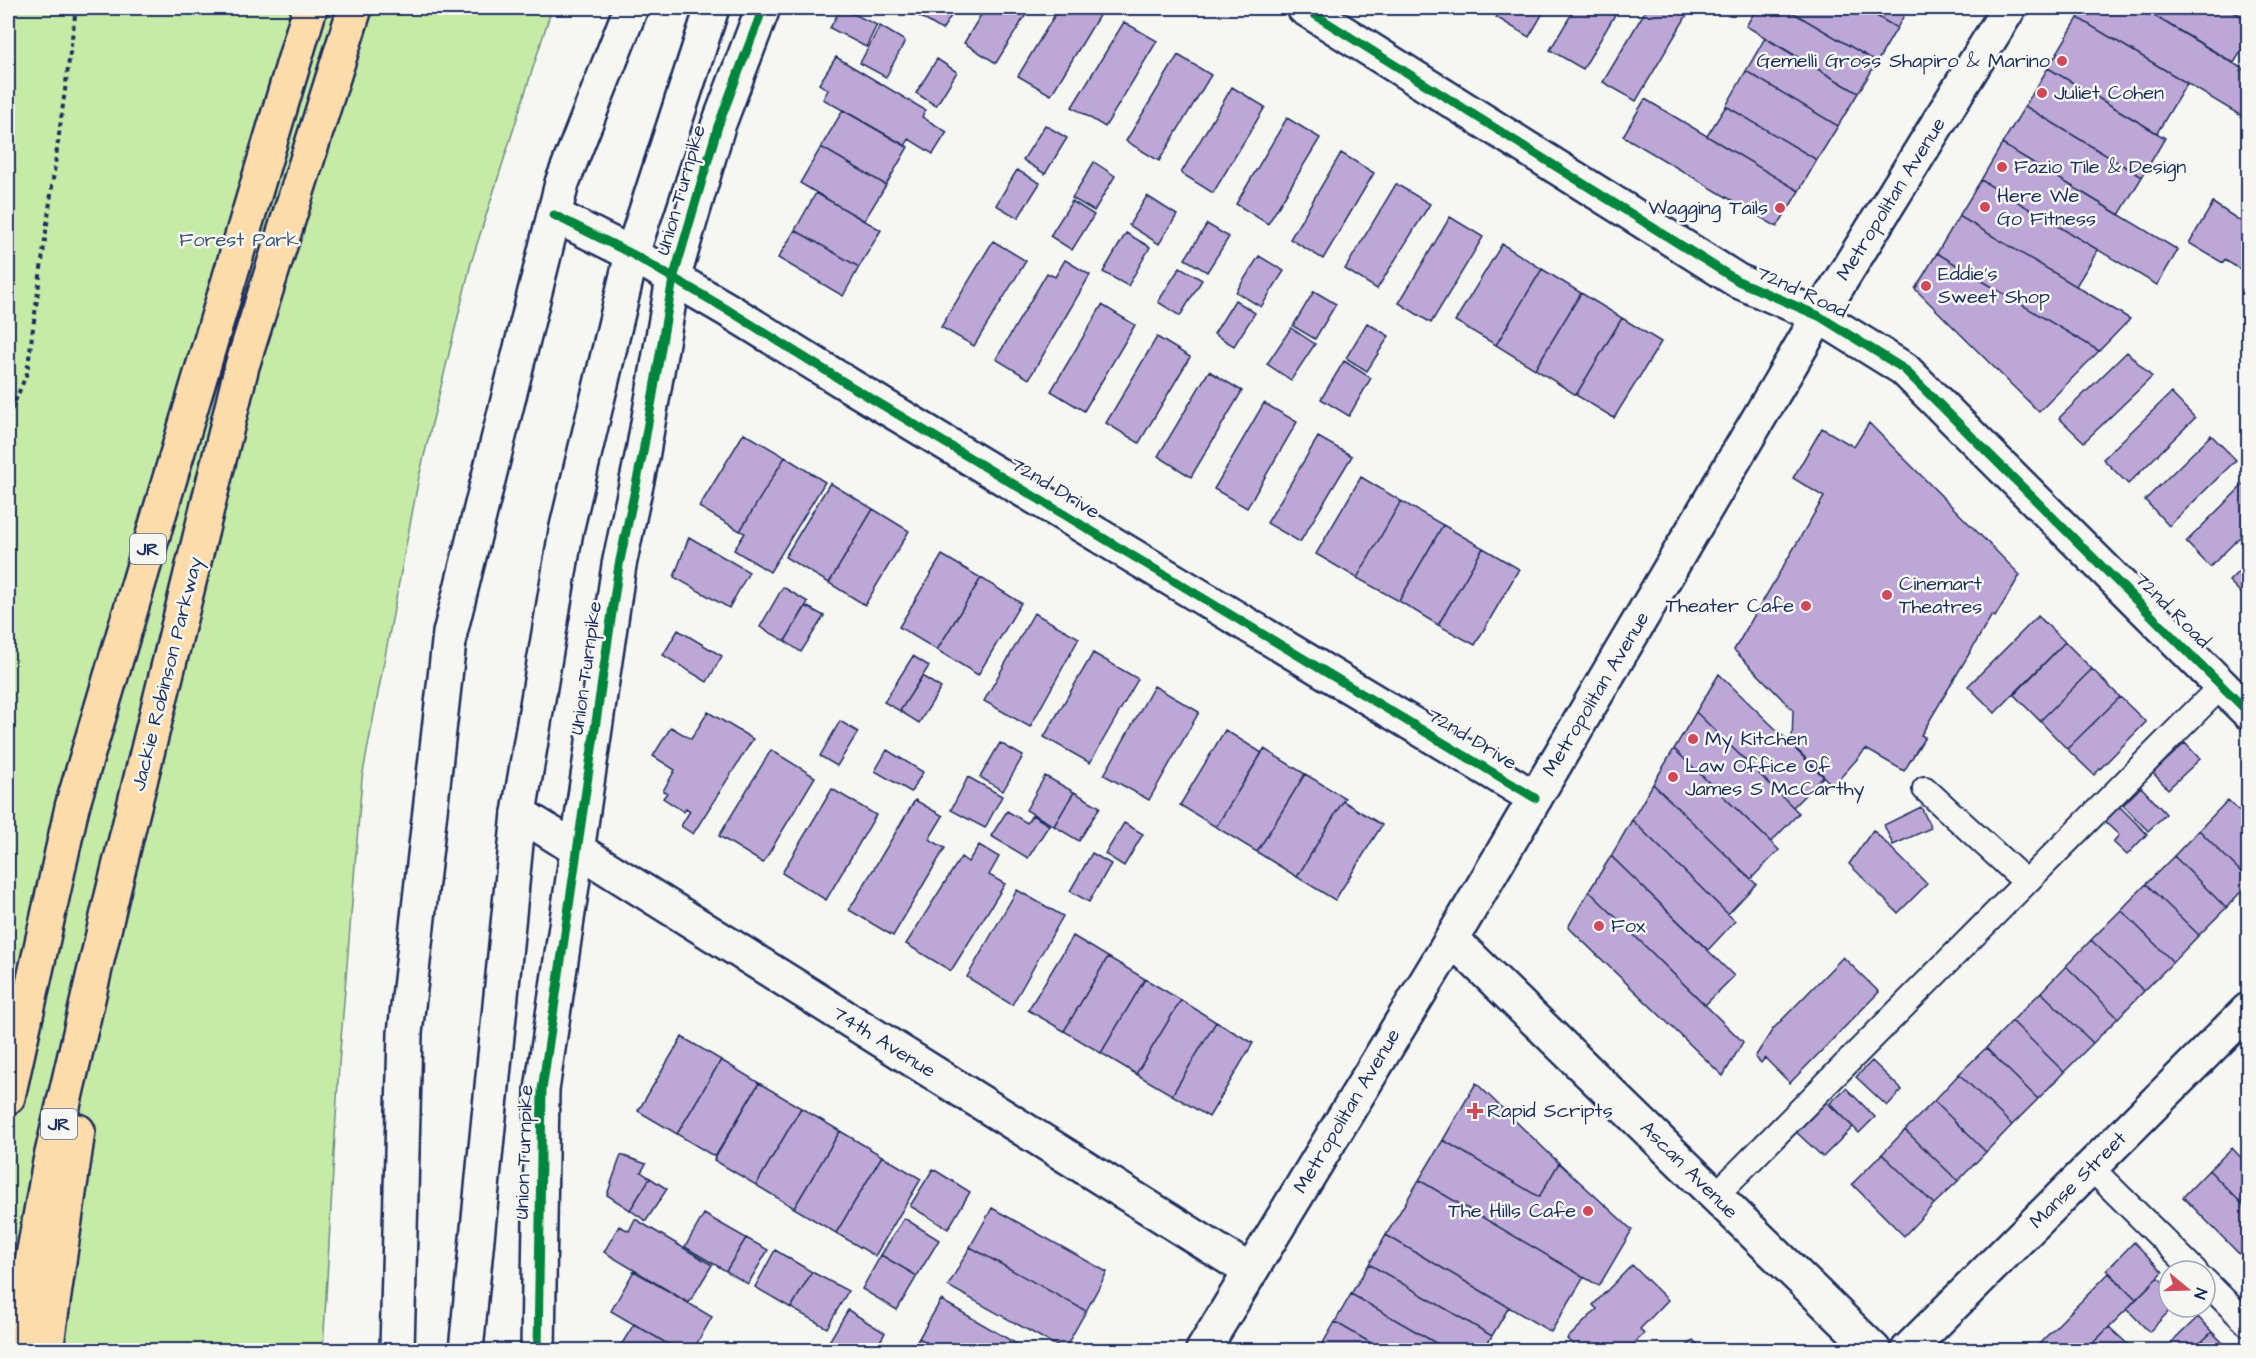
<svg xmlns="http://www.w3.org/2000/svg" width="2256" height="1358" font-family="'Architects Daughter',sans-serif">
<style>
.green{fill:#c5eba6;stroke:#708d82;stroke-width:1.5}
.building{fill:#bda7d6;stroke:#1b2f5e;stroke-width:1.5}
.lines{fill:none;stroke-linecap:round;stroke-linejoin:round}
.lane-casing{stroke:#1b2f5e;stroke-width:28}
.street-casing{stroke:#1b2f5e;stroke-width:38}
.secondary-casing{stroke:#1b2f5e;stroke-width:38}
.highway-casing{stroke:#1b2f5e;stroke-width:38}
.path{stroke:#1b2f5e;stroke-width:4;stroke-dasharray:4.5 4.5;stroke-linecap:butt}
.lane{stroke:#f6f6f2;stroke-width:24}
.street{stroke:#f6f6f2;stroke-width:33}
.secondary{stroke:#f6f6f2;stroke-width:33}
.highway{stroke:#fddcac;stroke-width:33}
.cycleway-casing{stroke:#f6f6f2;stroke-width:13}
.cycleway{stroke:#00873e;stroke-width:9}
.poi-dot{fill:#d1495b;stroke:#f6f6f2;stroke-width:2}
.labels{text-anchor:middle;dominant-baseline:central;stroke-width:5;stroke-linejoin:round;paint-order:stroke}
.shield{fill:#f6f6f2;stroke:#5d6b8a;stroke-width:1.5}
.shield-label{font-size:18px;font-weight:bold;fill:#1b2f5e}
.poi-label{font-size:20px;fill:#1b2f5e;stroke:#f6f6f2;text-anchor:start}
.street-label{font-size:20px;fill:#1b2f5e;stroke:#f6f6f2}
.park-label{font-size:20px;fill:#3d556c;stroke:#f6f6f2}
</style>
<rect width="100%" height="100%" fill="#f6f6f2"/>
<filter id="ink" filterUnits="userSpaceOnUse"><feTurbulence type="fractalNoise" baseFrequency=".0167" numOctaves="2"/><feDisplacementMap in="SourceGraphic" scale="12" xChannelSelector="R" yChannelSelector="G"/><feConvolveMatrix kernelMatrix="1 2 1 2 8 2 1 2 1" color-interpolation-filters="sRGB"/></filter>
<g filter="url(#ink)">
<path class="green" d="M 8,8 L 552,8 L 471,263 L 419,477 L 362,778 L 339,1064 L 323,1350 L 8,1350 Z"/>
<path class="building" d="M 841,8 L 877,25 L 866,47 L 830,28 Z
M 911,8 L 956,8 L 942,30 L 909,10 Z
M 985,8 L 1030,8 L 996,63 L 964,43 Z
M 1059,8 L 1099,8 L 1103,9 L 1051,95 L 1018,76 Z
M 1502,8 L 1546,8 L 1529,37 L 1496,17 Z
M 1575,8 L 1619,8 L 1583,69 L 1550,50 Z
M 1647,8 L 1674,8 L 1687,15 L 1636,101 L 1603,82 Z
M 1757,8 L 1767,8 L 1780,15 L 1785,8 L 1877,62 L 1858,93 L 1746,26 Z
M 1785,8 L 1863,8 L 1897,28 L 1877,62 Z
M 1863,8 L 1908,8 L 1897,28 Z
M 2084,8 L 2141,8 L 2248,72 L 2248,120 L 2078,18 Z
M 2141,8 L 2227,8 L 2248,20 L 2248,40 L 2234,63 Z
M 2227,8 L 2248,8 L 2248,20 Z
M 2078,18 L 2187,83 L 2157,133 L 2048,68 Z
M 1124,22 L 1157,41 L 1105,127 L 1072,107 Z
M 880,26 L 905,41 L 886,77 L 860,63 Z
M 1765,38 L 1858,93 L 1838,126 L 1746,71 Z
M 1178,55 L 1211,75 L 1159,161 L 1126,141 Z
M 836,57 L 925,110 L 922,117 L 947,132 L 933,154 L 909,139 L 905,146 L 823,99 L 828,90 L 819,84 Z
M 937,59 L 957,72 L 936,106 L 916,93 Z
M 2048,68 L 2165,138 L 2142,177 L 2025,106 Z
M 1746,71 L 1838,126 L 1817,160 L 1726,106 Z
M 1232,87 L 1265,107 L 1213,193 L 1181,173 Z
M 1645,99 L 1799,191 L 1777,227 L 1623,136 Z
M 1726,106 L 1817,160 L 1799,191 L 1707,136 Z
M 2025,106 L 2142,177 L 2119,215 L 2002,144 Z
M 843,110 L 908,147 L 886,185 L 821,147 Z
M 1287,118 L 1320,138 L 1268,224 L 1236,204 Z
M 1045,125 L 1067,138 L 1045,174 L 1023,160 Z
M 2002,144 L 2178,250 L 2157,285 L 1981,180 Z
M 821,147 L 886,185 L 864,221 L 800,183 Z
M 1341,153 L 1374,173 L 1323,259 L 1290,239 Z
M 1094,162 L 1115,176 L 1094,211 L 1072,198 Z
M 1017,170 L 1040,183 L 1018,218 L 996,205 Z
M 1981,180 L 2098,250 L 2076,286 L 1959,216 Z
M 1396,184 L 1430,204 L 1377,289 L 1345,269 Z
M 816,193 L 881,230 L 859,267 L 795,230 Z
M 1147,196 L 1177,215 L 1159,244 L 1129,225 Z
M 1072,201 L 1094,215 L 1072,250 L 1050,236 Z
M 2213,203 L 2248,226 L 2248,263 L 2243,271 L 2225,260 L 2223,263 L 2189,243 Z
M 1959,216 L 2076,286 L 2130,319 L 2099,351 L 1989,285 L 1937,253 Z
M 1450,217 L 1483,237 L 1431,323 L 1399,303 Z
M 1207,224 L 1229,237 L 1207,272 L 1185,259 Z
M 795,230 L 859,267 L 843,296 L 778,258 Z
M 1126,233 L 1150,247 L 1128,286 L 1103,272 Z
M 993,241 L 1026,261 L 974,346 L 941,327 Z
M 1502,244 L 1542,269 L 1496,345 L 1455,321 Z
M 1937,253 L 1989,285 L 2099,351 L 2039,412 L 1915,289 Z
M 1259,256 L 1284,271 L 1261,307 L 1236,292 Z
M 1065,260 L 1090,275 L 1029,379 L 996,359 L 1047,273 L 1055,277 Z
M 1180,267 L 1202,280 L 1180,316 L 1158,302 Z
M 1542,269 L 1581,293 L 1535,369 L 1496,345 Z
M 1314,291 L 1336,304 L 1315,339 L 1293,326 Z
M 1581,293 L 1622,318 L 1576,395 L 1535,369 Z
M 1235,300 L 1255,313 L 1234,346 L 1214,334 Z
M 1102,305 L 1135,325 L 1084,411 L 1051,391 Z
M 1622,318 L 1661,342 L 1614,418 L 1576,395 Z
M 1367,323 L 1389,336 L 1367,371 L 1346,358 Z
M 1291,328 L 1315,344 L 1291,380 L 1267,364 Z
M 1157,337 L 1190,357 L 1139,443 L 1106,423 Z
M 2127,352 L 2152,377 L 2084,442 L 2059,418 Z
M 1344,361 L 1371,378 L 1349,416 L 1321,399 Z
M 1209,371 L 1242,391 L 1191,477 L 1158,456 Z
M 2171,393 L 2195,418 L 2128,484 L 2103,459 Z
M 1264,403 L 1297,422 L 1247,508 L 1214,489 Z
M 1869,423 L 2020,575 L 1995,617 L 1992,615 L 1921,735 L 1925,737 L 1904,771 L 1866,749 L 1833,786 L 1792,746 L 1793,710 L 1734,650 L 1824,497 L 1793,478 L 1822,428 L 1854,447 Z
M 744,433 L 785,457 L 740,531 L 699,507 Z
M 2211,435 L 2236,460 L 2169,526 L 2145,500 Z
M 1318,437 L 1352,456 L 1300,542 L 1267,523 Z
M 785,457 L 825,482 L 770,572 L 734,550 L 745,533 L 740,531 Z
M 1361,477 L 1401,501 L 1357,578 L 1316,554 Z
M 2248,480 L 2248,529 L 2210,567 L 2186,542 Z
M 830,483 L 873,509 L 829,583 L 785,557 Z
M 1401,501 L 1443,525 L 1399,601 L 1357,578 Z
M 873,509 L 909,531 L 865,605 L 829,583 Z
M 1443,525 L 1483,548 L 1438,625 L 1399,601 Z
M 689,537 L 749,572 L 729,608 L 674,577 Z
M 1483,548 L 1519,569 L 1475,645 L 1438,625 Z
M 942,555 L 981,578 L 937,650 L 899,627 Z
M 2248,562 L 2248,600 L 2229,581 Z
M 981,578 L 1021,603 L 978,675 L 937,650 Z
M 783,587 L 808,602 L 785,641 L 760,627 Z
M 806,606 L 824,616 L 801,652 L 785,641 Z
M 1034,613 L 1079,638 L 1030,727 L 984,701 Z
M 2038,616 L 2065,642 L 1995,713 L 1968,686 Z
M 678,630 L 722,656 L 707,682 L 663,655 Z
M 2065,642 L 2092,669 L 2040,721 L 2014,695 Z
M 1093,653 L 1138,679 L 1090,763 L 1044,737 Z
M 913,656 L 929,666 L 900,711 L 884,702 Z
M 2092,669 L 2120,697 L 2067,749 L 2040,721 Z
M 1719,674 L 1824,776 L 1793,807 L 1696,712 Z
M 922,676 L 941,688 L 919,723 L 900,711 Z
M 1154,686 L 1199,712 L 1149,800 L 1104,775 Z
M 2120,697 L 2146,722 L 2094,775 L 2067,749 Z
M 708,712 L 753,739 L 693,834 L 681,826 L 690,811 L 686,808 L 684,812 L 663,798 L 667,793 L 663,791 L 675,770 L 653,756 L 671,727 L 691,739 Z
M 1696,712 L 1799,813 L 1771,842 L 1674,749 Z
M 840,721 L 858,732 L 837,766 L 820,756 Z
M 1225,730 L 1262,753 L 1216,827 L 1180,805 Z
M 1000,743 L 1023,756 L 1003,791 L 980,777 Z
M 2185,743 L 2200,759 L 2168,789 L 2153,773 Z
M 1264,749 L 1305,774 L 1257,852 L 1216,827 Z
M 1674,749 L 1779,850 L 1751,879 L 1653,784 Z
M 771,750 L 815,777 L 763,863 L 719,836 Z
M 887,750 L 923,772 L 911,792 L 875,771 Z
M 1305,774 L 1345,798 L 1297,877 L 1257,852 Z
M 1045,776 L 1074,792 L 1054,826 L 1026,810 Z
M 968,777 L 1002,796 L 985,828 L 951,810 Z
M 1653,784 L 1756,884 L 1728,914 L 1632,820 Z
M 2141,787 L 2166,814 L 2148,831 L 2123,805 Z
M 832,789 L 876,815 L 826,900 L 782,873 Z
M 1074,792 L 1100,807 L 1079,841 L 1054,826 Z
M 915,800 L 943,816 L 929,839 L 945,848 L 893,936 L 849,910 Z
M 2228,800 L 2248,820 L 2248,879 L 2199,830 Z
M 1343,801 L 1382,825 L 1335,900 L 1297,877 Z
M 2119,806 L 2147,834 L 2127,855 L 2113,842 L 2119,835 L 2104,821 Z
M 1921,807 L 1931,828 L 1893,845 L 1884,825 Z
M 1007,811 L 1027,823 L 1032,815 L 1049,825 L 1028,858 L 991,836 Z
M 1632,820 L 1735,921 L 1708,950 L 1611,856 Z
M 1124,823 L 1143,834 L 1124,866 L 1105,854 Z
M 1873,830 L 1927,884 L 1898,913 L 1849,864 Z
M 2199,830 L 2248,879 L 2248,884 L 2226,908 L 2174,856 Z
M 979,845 L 999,857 L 989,875 L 1005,884 L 951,971 L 906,944 L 961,857 L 968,862 Z
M 1092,853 L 1111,864 L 1089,902 L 1070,891 Z
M 1611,856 L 1734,976 L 1705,1005 L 1589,891 Z
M 2174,856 L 2226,908 L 2199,935 L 2146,884 Z
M 2146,884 L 2199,935 L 2173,962 L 2121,910 Z
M 1017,890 L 1063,916 L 1012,1005 L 967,977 Z
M 1589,891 L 1743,1042 L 1723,1076 L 1568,927 Z
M 2121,910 L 2173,962 L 2144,991 L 2091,940 Z
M 1073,936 L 1108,957 L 1064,1031 L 1028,1010 Z
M 2091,940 L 2144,991 L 2118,1018 L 2066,966 Z
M 1108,957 L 1145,979 L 1101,1053 L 1064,1031 Z
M 1843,957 L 1879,992 L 1790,1083 L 1765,1058 L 1761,1063 L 1755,1057 L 1773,1029 Z
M 2066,966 L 2118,1018 L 2093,1043 L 2041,992 Z
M 1145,979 L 1181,1000 L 1136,1074 L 1101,1053 Z
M 2041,992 L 2093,1043 L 2064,1072 L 2012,1021 Z
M 1181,1000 L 1216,1022 L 1172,1095 L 1136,1074 Z
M 2012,1021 L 2064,1072 L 2038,1099 L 1986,1048 Z
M 1216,1022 L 1253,1043 L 1209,1117 L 1172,1095 Z
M 682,1037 L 721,1060 L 677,1134 L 638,1111 Z
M 1986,1048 L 2038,1099 L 2012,1125 L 1959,1074 Z
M 721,1060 L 759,1083 L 715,1157 L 677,1134 Z
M 1872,1061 L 1902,1090 L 1887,1106 L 1856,1077 Z
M 1959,1074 L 2012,1125 L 1986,1152 L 1934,1101 Z
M 759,1083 L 801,1108 L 756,1185 L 714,1160 Z
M 1476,1083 L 1559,1163 L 1539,1197 L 1443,1140 Z
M 1846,1088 L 1875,1117 L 1859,1133 L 1830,1103 Z
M 1823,1099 L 1853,1127 L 1823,1157 L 1794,1130 Z
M 1934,1101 L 1986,1152 L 1958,1181 L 1905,1130 Z
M 801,1108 L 840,1131 L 794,1208 L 756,1185 Z
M 1905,1130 L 1958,1181 L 1934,1204 L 1882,1154 Z
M 840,1131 L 882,1156 L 836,1233 L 794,1208 Z
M 1443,1140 L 1539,1197 L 1559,1163 L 1632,1230 L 1599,1286 L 1419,1180 Z
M 2232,1148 L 2248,1165 L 2248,1210 L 2209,1170 Z
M 1882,1154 L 1934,1204 L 1904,1236 L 1852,1184 Z
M 621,1155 L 646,1164 L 641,1172 L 650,1178 L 630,1210 L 607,1195 Z
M 882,1156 L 921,1179 L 875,1256 L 836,1233 Z
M 933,1169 L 970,1192 L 948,1229 L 910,1206 Z
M 2209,1170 L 2248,1210 L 2248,1263 L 2183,1197 Z
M 650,1178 L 667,1189 L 646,1221 L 630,1210 Z
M 1419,1180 L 1584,1277 L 1551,1332 L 1386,1235 Z
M 992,1208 L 1107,1272 L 1086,1311 L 970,1247 Z
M 704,1214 L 746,1238 L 726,1271 L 685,1247 Z
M 904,1218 L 939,1240 L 917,1276 L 881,1255 Z
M 635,1219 L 712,1265 L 689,1303 L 604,1252 L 619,1226 L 629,1231 Z
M 1386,1235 L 1509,1307 L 1492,1336 L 1369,1264 Z
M 746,1238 L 768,1250 L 748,1284 L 726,1271 Z
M 2134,1242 L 2163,1272 L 2136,1299 L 2107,1270 Z
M 970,1247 L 1086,1311 L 1064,1350 L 948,1286 Z
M 775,1250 L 812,1272 L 791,1308 L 755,1287 Z
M 881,1255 L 917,1276 L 897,1310 L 862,1289 Z
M 1369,1264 L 1492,1336 L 1483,1350 L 1448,1350 L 1351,1294 Z
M 1632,1265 L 1668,1300 L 1640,1329 L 1644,1334 L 1627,1350 L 1579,1350 L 1567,1339 L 1597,1309 L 1593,1305 Z
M 634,1271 L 712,1317 L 693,1350 L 678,1350 L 611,1311 Z
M 812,1272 L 848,1291 L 827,1328 L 791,1308 Z
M 2109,1273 L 2136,1299 L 2127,1309 L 2086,1350 L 2033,1350 Z
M 2158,1277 L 2169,1288 L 2169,1307 L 2173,1307 L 2149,1332 L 2127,1309 Z
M 1351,1294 L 1448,1350 L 1383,1350 L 1335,1322 Z
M 941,1300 L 1027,1350 L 940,1350 L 919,1338 Z
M 848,1310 L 885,1333 L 875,1350 L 835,1350 L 827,1345 Z
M 2198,1317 L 2212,1332 L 2193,1350 L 2173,1350 L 2168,1346 Z
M 1335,1322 L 1383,1350 L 1319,1350 Z
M 634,1324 L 678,1350 L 618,1350 Z
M 2109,1327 L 2134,1350 L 2086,1350 Z
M 2212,1332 L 2226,1346 L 2221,1350 L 2193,1350 Z
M 919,1338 L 940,1350 L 912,1350 Z
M 1693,1340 L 1704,1350 L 1683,1350 Z"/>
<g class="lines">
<g class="lane-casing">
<path id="lane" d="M 1925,789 L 2026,882
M 2091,1168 L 2195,1271
M 1715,1196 L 2222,685
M 2205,1281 L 2248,1324"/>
</g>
<g class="street-casing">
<path id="street" d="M 1304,8 L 1738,281 L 1819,316 L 1904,369 L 2248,712
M 554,215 L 632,254 L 728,310 L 849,385 L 1535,798
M 519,813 L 1250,1271
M 1452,939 L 1874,1350
M 538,1350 L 542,1090 L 619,565 L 643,452 L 673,279 L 718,126 L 763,8
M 1908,1350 L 2248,1010"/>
</g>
<g class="secondary-casing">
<path id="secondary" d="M 397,1350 L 405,1033 L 450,633 L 562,183 L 631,8
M 466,1350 L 519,813 L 566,531 L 632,254 L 712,8
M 1203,1350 L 1452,939 L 1819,316 L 2009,8"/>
</g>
<g class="highway-casing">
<path id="highway" d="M 8,1097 L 72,807 L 310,8
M 16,1350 L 50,1162 L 111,900 L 242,366 L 355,8
M 46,1350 L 78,1131"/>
</g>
<path class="path" d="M 8,418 L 27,373 L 76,8"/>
<use href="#lane" class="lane"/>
<use href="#street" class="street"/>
<use href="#secondary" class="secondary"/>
<use href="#highway" class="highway"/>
<g class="cycleway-casing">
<path id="cycleway" d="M 1304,8 L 1738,281 L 1819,316 L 1904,369 L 2248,712
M 554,215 L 632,254 L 728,310 L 849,385 L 1535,798
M 538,1350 L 542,1090 L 619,565 L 643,452 L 673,279 L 718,126 L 763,8"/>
</g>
<use href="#cycleway" class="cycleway"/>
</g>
</g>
<g class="poi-dot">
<circle cx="2062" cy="61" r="6"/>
<circle cx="2042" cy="93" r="6"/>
<circle cx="2002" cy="167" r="6"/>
<circle cx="1985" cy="207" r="6"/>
<circle cx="1780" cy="208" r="6"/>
<circle cx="1926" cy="286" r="6"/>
<circle cx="1887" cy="595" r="6"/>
<circle cx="1806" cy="606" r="6"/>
<circle cx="1693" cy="739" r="6"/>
<circle cx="1673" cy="777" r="6"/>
<circle cx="1599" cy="926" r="6"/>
<path d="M1472 1102h6v6h6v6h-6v6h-6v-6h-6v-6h6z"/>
<circle cx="1588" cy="1211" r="6"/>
</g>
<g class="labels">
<g class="shield">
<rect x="130" y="534" width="36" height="30" rx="4.5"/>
<rect x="41" y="1109" width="36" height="30" rx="4.5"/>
</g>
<g class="shield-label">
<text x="148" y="549">JR</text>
<text x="59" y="1124">JR</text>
</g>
<g class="poi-label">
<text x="2050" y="61" text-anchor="end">Gemelli Gross Shapiro &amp; Marino</text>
<text x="2054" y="93">Juliet Cohen</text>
<text x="2014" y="167">Fazio Tile &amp; Design</text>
<text x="1997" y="196">Here We<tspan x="1997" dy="23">Go Fitness</tspan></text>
<text x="1768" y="208" text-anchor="end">Wagging Tails</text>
<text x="1938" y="274">Eddie's<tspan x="1938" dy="23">Sweet Shop</tspan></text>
<text x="1899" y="584">Cinemart<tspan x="1899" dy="23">Theatres</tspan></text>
<text x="1794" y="606" text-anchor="end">Theater Cafe</text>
<text x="1705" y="739">My Kitchen</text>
<text x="1685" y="766">Law Office Of<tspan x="1685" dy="23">James S McCarthy</tspan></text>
<text x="1611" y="926">Fox</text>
<text x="1487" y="1111">Rapid Scripts</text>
<text x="1576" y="1211" text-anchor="end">The Hills Cafe</text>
</g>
<g class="street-label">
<text transform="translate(681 190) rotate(-74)">Union Turnpike</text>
<text transform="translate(1891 199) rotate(-58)">Metropolitan Avenue</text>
<text transform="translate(1802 292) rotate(25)">72nd Road</text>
<text transform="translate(1055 488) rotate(31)">72nd Drive</text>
<text transform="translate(2172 610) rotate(45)">72nd Road</text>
<text transform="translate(586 668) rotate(-82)">Union Turnpike</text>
<text transform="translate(167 674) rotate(-76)">Jackie Robinson Parkway</text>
<text transform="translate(1596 694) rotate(-59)">Metropolitan Avenue</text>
<text transform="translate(1472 739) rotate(31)">72nd Drive</text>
<text transform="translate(884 1042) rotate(32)">74th Avenue</text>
<text transform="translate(1347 1111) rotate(-59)">Metropolitan Avenue</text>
<text transform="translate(524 1152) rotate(-88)">Union Turnpike</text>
<text transform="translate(1689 1170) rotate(45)">Ascan Avenue</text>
<text transform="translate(2078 1180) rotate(-45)">Manse Street</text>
</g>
<g class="park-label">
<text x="239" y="240">Forest Park</text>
</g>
</g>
<rect width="2256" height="1358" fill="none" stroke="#f6f6f2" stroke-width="30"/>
<rect x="15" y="15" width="2226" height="1328" fill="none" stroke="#1b2f5e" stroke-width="2" filter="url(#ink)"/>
<g transform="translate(2187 1289) rotate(109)"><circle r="28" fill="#f6f6f2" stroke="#9ea6b7" stroke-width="1.5"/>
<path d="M0-4.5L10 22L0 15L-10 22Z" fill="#d1495b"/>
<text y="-9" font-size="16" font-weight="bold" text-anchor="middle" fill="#1b2f5e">N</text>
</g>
</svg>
